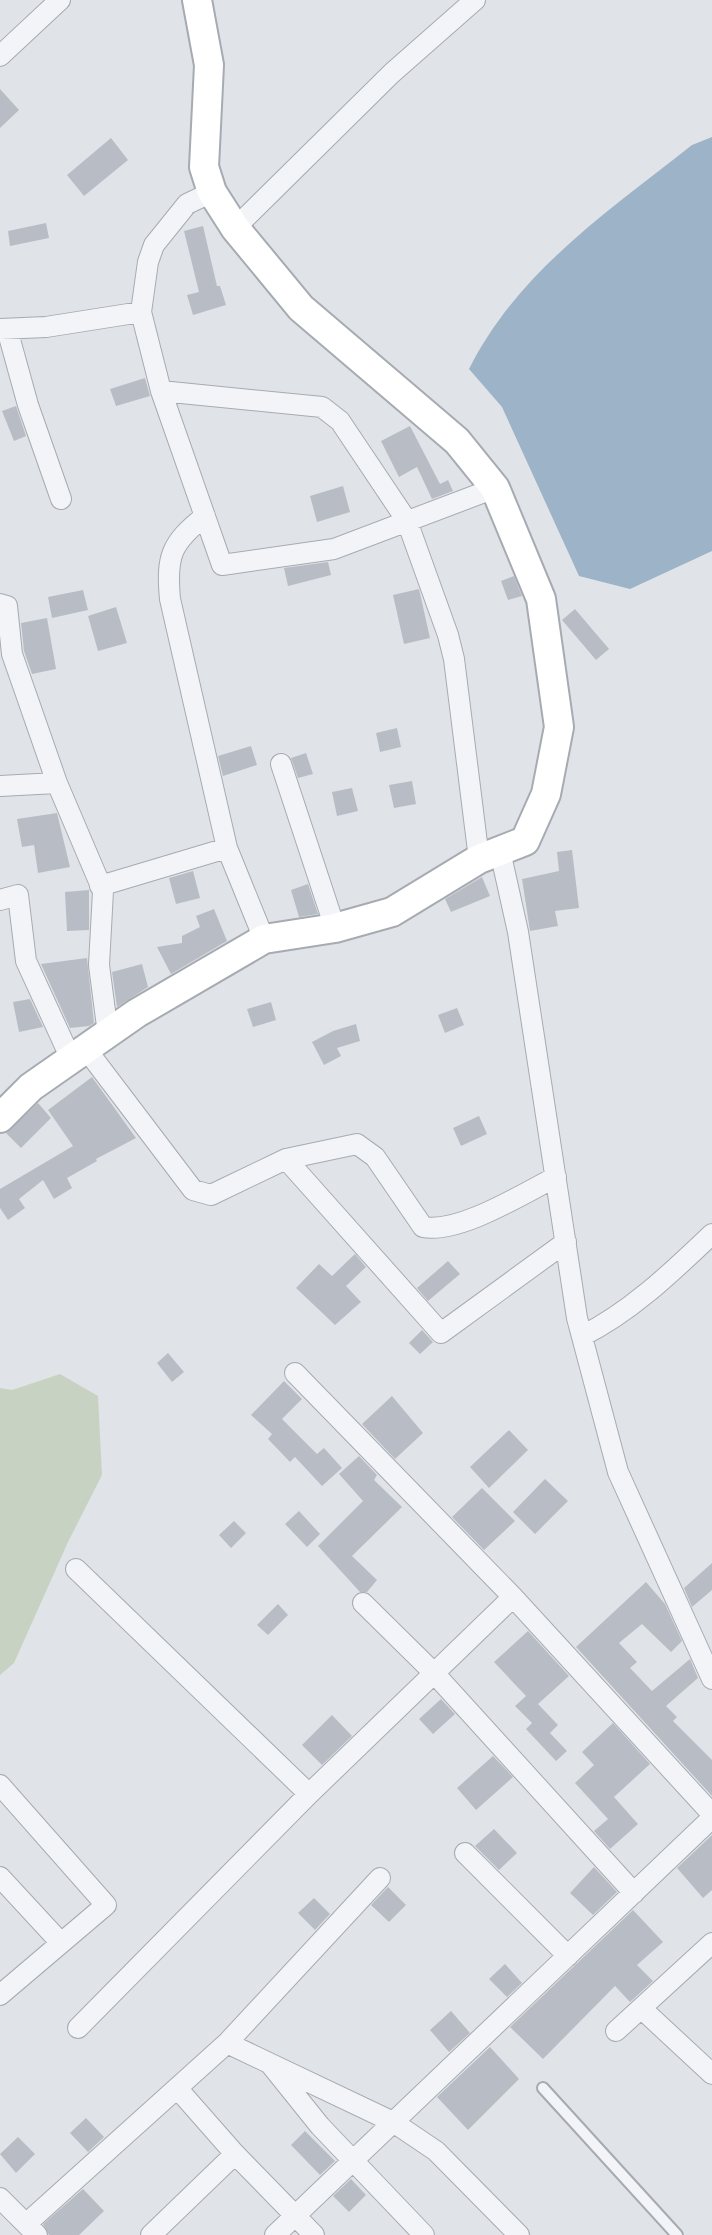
<svg xmlns="http://www.w3.org/2000/svg" width="712" height="2235" font-family="'Fira Sans Condensed',sans-serif">
<style>
.green{fill:#c7d2c2}
.water{fill:#9db3c7}
.building{fill:#b8bdc5}
.lines{fill:none;stroke-linecap:round;stroke-linejoin:round}
.lane-casing{stroke:#a6abb2;stroke-width:14}
.street-casing{stroke:#a6abb2;stroke-width:22}
.secondary-casing{stroke:#a6abb2;stroke-width:32}
.lane{stroke:#f3f4f7;stroke-width:10}
.street{stroke:#f3f4f7;stroke-width:20}
.secondary{stroke:#fff;stroke-width:28}
</style>
<rect width="100%" height="100%" fill="#e0e4e8"/>
<path class="green" d="M 60,1374 L 98,1396 L 102,1475 L 68,1542 L 14,1663 L 0,1675 L 0,1388 L 12,1390 Z"/>
<path class="water" d="M 712,137 L 712,551 L 630,589 L 579,576 L 502,407 L 469,369 C 518,271 609,211 692,145 Z"/>
<path class="building" d="M 0,89 L 19,110 L 0,128 Z
M 111,138 L 128,160 L 84,196 L 67,175 Z
M 46,223 L 49,238 L 10,246 L 8,231 Z
M 203,226 L 217,286 L 220,286 L 226,305 L 193,315 L 187,295 L 199,292 L 184,231 Z
M 145,378 L 150,396 L 116,406 L 110,389 Z
M 16,406 L 26,436 L 14,441 L 2,411 Z
M 410,426 L 440,484 L 448,480 L 453,491 L 432,499 L 417,467 L 399,477 L 381,441 Z
M 343,486 L 350,512 L 317,522 L 310,496 Z
M 328,562 L 331,575 L 288,586 L 284,568 Z
M 514,576 L 522,596 L 508,600 L 501,581 Z
M 419,589 L 430,638 L 404,644 L 393,595 Z
M 83,590 L 88,610 L 52,618 L 48,597 Z
M 116,607 L 127,643 L 98,651 L 88,616 Z
M 575,609 L 609,649 L 596,660 L 562,620 Z
M 47,618 L 56,669 L 32,674 L 24,651 L 21,623 Z
M 397,728 L 401,747 L 380,752 L 376,733 Z
M 251,746 L 257,765 L 223,776 L 218,756 Z
M 306,753 L 313,774 L 298,778 L 291,758 Z
M 412,781 L 416,804 L 394,808 L 389,785 Z
M 352,788 L 358,811 L 337,816 L 332,792 Z
M 57,813 L 70,867 L 38,873 L 34,845 L 22,847 L 17,819 Z
M 572,850 L 579,908 L 555,911 L 558,926 L 530,931 L 522,879 L 559,871 L 557,852 Z
M 193,871 L 200,898 L 176,904 L 169,878 Z
M 482,877 L 490,896 L 451,912 L 445,899 Z
M 308,884 L 318,914 L 299,917 L 291,890 Z
M 89,890 L 89,930 L 67,931 L 65,892 Z
M 214,909 L 227,941 L 171,974 L 157,947 L 182,943 L 182,936 L 200,927 L 196,916 Z
M 87,958 L 94,1023 L 89,1026 L 70,1028 L 41,964 Z
M 142,964 L 148,987 L 117,1007 L 112,972 Z
M 30,999 L 43,1027 L 19,1032 L 13,1002 Z
M 271,1002 L 276,1020 L 253,1027 L 247,1009 Z
M 457,1008 L 464,1025 L 445,1033 L 438,1015 Z
M 356,1024 L 360,1041 L 337,1048 L 341,1056 L 324,1065 L 312,1042 L 333,1031 Z
M 92,1077 L 136,1138 L 96,1159 L 97,1161 L 67,1178 L 72,1188 L 54,1199 L 43,1180 L 19,1199 L 25,1208 L 8,1220 L 0,1208 L 0,1189 L 73,1146 L 48,1110 Z
M 38,1103 L 51,1118 L 21,1148 L 6,1133 Z
M 479,1116 L 487,1134 L 461,1146 L 453,1128 Z
M 355,1254 L 366,1267 L 346,1286 L 361,1302 L 335,1325 L 296,1288 L 319,1264 L 332,1276 Z
M 448,1261 L 460,1274 L 428,1301 L 417,1288 Z
M 422,1330 L 433,1342 L 420,1354 L 409,1343 Z
M 168,1353 L 184,1372 L 172,1382 L 157,1363 Z
M 284,1381 L 302,1399 L 282,1419 L 317,1454 L 324,1448 L 342,1468 L 322,1486 L 295,1457 L 290,1462 L 268,1439 L 272,1434 L 251,1415 Z
M 392,1396 L 423,1433 L 395,1459 L 362,1424 Z
M 509,1430 L 528,1450 L 489,1488 L 470,1467 Z
M 359,1456 L 377,1475 L 374,1480 L 402,1507 L 352,1556 L 377,1580 L 367,1592 L 360,1592 L 318,1546 L 363,1501 L 339,1474 Z
M 545,1479 L 568,1501 L 535,1534 L 513,1512 Z
M 482,1488 L 515,1521 L 484,1550 L 452,1517 Z
M 299,1511 L 320,1534 L 307,1547 L 285,1524 Z
M 234,1521 L 246,1533 L 231,1548 L 219,1535 Z
M 712,1563 L 712,1590 L 692,1607 L 684,1588 Z
M 646,1582 L 665,1604 L 682,1641 L 671,1652 L 642,1624 L 619,1643 L 637,1662 L 630,1668 L 652,1691 L 690,1659 L 698,1678 L 666,1706 L 677,1717 L 673,1721 L 712,1760 L 712,1796 L 576,1647 Z
M 278,1604 L 288,1615 L 268,1635 L 257,1625 Z
M 528,1631 L 569,1676 L 538,1704 L 558,1725 L 550,1733 L 567,1751 L 556,1761 L 526,1729 L 532,1723 L 515,1706 L 526,1696 L 494,1662 Z
M 441,1699 L 455,1714 L 433,1734 L 419,1719 Z
M 332,1715 L 352,1736 L 322,1765 L 302,1745 Z
M 613,1723 L 650,1764 L 614,1797 L 638,1824 L 610,1849 L 594,1831 L 608,1819 L 575,1783 L 594,1765 L 582,1752 Z
M 493,1756 L 513,1777 L 476,1810 L 457,1788 Z
M 494,1829 L 517,1853 L 499,1870 L 475,1846 Z
M 712,1835 L 712,1890 L 703,1898 L 677,1868 Z
M 594,1867 L 617,1892 L 593,1915 L 570,1893 Z
M 388,1887 L 406,1905 L 389,1922 L 371,1905 Z
M 314,1898 L 330,1914 L 315,1930 L 298,1913 Z
M 633,1910 L 663,1942 L 637,1965 L 653,1981 L 630,2002 L 615,1986 L 543,2059 L 510,2027 Z
M 505,1964 L 522,1983 L 507,1997 L 489,1979 Z
M 451,2011 L 470,2033 L 449,2052 L 430,2030 Z
M 490,2047 L 519,2079 L 468,2130 L 437,2097 Z
M 86,2118 L 104,2137 L 88,2152 L 70,2133 Z
M 305,2131 L 335,2161 L 320,2175 L 291,2145 Z
M 18,2137 L 35,2154 L 16,2173 L 0,2154 Z
M 351,2179 L 366,2195 L 349,2212 L 333,2196 Z
M 83,2189 L 104,2211 L 79,2235 L 49,2235 L 43,2224 Z"/>
<g class="lines">
<g class="lane-casing">
<path id="lane" d="M 543,2088 L 677,2235"/>
</g>
<g class="street-casing">
<path id="street" d="M 0,56 L 60,0
M 212,192 L 187,204 L 154,245 L 148,262 L 141,312 L 161,391 L 222,565 L 334,549 L 495,488
M 235,228 L 392,73 L 475,0
M 0,329 L 46,327 L 141,312
M 7,329 L 28,405 L 61,499
M 161,391 L 322,407 L 340,421 L 407,521 L 448,635 L 454,659 L 479,859
M 205,516 C 171,543 166,556 170,599 L 227,848 L 264,939
M 0,604 L 7,606 L 12,654 L 57,783 L 103,891 L 99,965 L 108,1034
M 281,764 L 335,928
M 0,786 L 57,783
M 500,851 L 518,932 L 577,1318 L 618,1472 L 712,1679
M 100,886 L 227,848
M 0,900 L 18,895 L 26,961 L 71,1059
M 86,1049 L 193,1190 L 211,1195 L 286,1159 L 357,1144 L 375,1157 L 423,1227 C 459,1234 522,1194 556,1177
M 286,1159 L 441,1333 L 566,1242
M 582,1336 C 631,1312 673,1271 712,1234
M 295,1373 L 513,1597 L 712,1814
M 76,1569 L 309,1794
M 363,1603 L 434,1673 L 634,1893
M 0,1785 L 106,1905 L 0,1995
M 465,1853 L 568,1956
M 0,1877 L 61,1943
M 641,2008 L 712,2074
M 78,2028 L 309,1794 L 513,1597
M 616,2031 L 712,1943
M 227,2043 L 393,2122 L 436,2151 L 519,2235
M 271,2065 L 320,2126 L 424,2235
M 177,2088 L 235,2154 L 314,2235
M 0,2198 L 37,2235
M 26,2224 L 227,2043 L 380,1878
M 151,2235 L 235,2154
M 275,2235 L 712,1818"/>
</g>
<g class="secondary-casing">
<path id="secondary" d="M 0,1118 L 31,1087 L 137,1013 L 264,939 L 335,928 L 392,912 L 479,859 L 525,841 L 546,794 L 559,727 L 541,599 L 495,488 L 457,441 L 301,308 L 235,228 L 212,192 L 204,167 L 209,65 L 197,0"/>
</g>
<use href="#lane" class="lane"/>
<use href="#street" class="street"/>
<use href="#secondary" class="secondary"/>
</g>
</svg>
